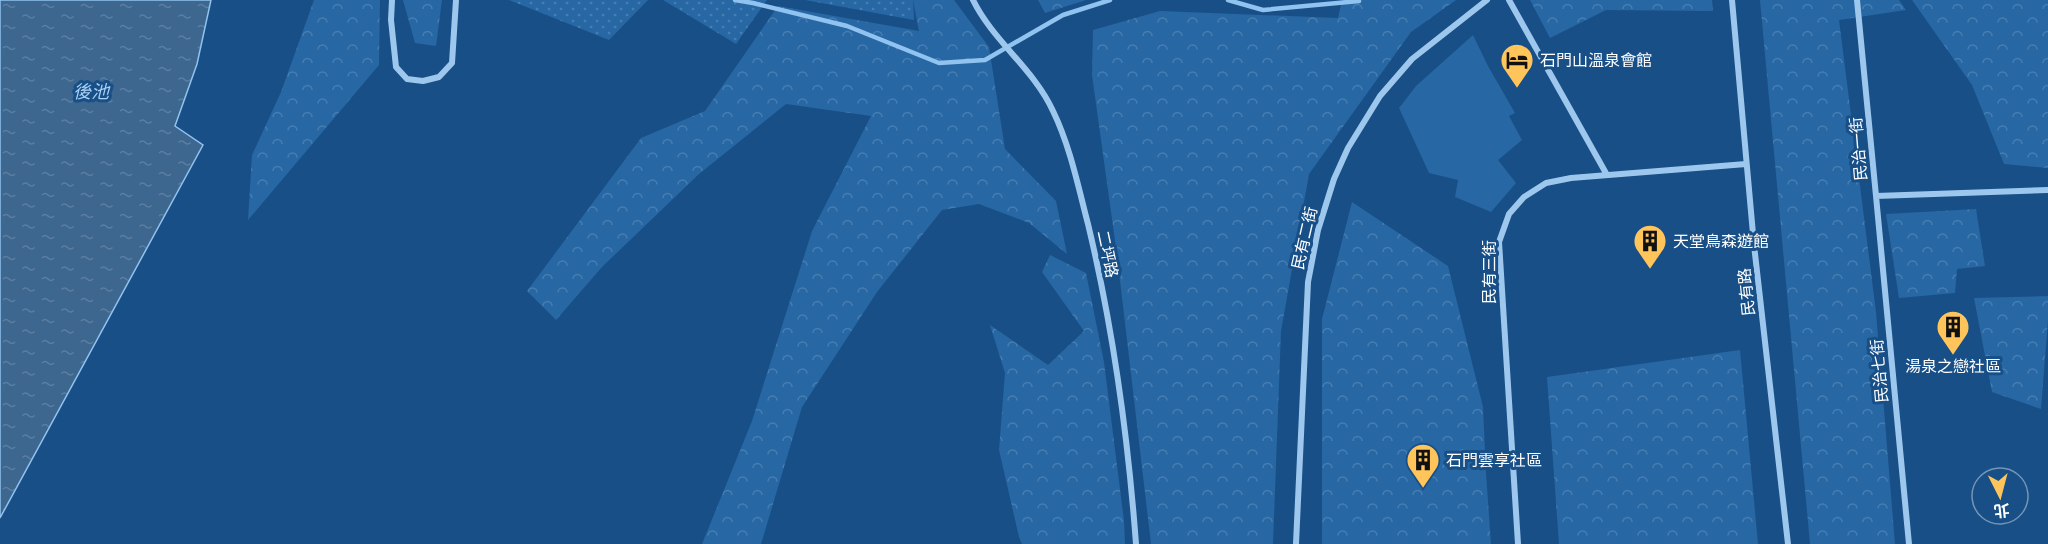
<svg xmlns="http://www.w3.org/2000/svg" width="2048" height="544" font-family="Ubuntu,'Noto Sans TC',sans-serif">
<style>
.green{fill:#2767a4}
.forest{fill:url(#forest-crowns)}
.park{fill:url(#park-dots)}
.water{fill:url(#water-ripples);stroke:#91c3f0;stroke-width:1.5}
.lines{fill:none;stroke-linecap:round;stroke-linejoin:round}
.stream{stroke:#91c3f0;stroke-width:4.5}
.minor{stroke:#9ec7ed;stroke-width:6}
.labels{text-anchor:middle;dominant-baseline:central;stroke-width:6;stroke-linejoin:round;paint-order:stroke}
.poi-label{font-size:16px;fill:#fff;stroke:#184f87;text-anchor:start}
.street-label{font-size:16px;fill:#fff;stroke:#184f87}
.water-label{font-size:18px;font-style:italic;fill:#aad1f5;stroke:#184f87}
</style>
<defs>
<pattern id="forest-crowns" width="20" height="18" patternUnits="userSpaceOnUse" patternTransform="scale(1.5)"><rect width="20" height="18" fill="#2767a4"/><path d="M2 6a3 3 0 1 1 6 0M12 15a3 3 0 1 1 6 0" fill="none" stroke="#477eb2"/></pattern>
<pattern id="park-dots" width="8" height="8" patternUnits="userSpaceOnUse" patternTransform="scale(1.5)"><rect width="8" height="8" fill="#2767a4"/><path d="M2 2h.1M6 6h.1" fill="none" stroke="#477eb2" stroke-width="1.8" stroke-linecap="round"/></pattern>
<pattern id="water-ripples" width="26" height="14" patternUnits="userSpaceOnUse" patternTransform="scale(1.5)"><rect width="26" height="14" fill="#3e6790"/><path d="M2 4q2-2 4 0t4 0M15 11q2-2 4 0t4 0" fill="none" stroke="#5b7ea1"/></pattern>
</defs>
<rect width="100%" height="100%" fill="#184f87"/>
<path class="green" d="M 1473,35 L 1488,66 L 1515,113 L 1509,116 L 1522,140 L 1498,160 L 1516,183 L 1491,212 L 1455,197 L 1458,180 L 1429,173 L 1399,108 L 1416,86 Z"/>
<path class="forest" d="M 314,0 L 380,0 L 379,65 L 248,220 L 252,155 L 281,92 Z
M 403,0 L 442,0 L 436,46 L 415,43 Z
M 913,0 L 954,0 L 989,47 L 1005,149 L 1056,201 L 1067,254 L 1029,223 L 979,204 L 942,210 L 877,292 L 802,407 L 761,544 L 702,544 L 752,421 L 812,231 L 871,116 L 786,104 L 699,174 L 602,267 L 556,320 L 527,291 L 641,138 L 705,111 L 778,6 L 919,31 Z
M 1038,0 L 1086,0 L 1045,13 Z
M 1342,0 L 1456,0 L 1411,32 L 1309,174 L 1281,331 L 1273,544 L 1151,544 L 1117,255 L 1092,75 L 1093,30 L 1160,11 L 1338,18 Z
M 1530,0 L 1712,0 L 1713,11 L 1606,10 L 1550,38 Z
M 1760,0 L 1899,0 L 1906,10 L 1839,20 L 1876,312 L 1895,544 L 1810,544 Z
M 1912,0 L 2048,0 L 2048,168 L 2004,164 L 1972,85 Z
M 1352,202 L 1448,266 L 1483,407 L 1486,473 L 1491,544 L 1322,544 L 1322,319 Z
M 1976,209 L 1985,266 L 1957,269 L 1955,293 L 1899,298 L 1886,214 Z
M 1050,255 L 1086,273 L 1104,362 L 1124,521 L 1125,544 L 1022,544 L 1019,537 L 999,450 L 1005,373 L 990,325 L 1048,365 L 1084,331 L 1042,272 Z
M 2048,296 L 2048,320 L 2041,409 L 1992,392 L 1974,298 Z
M 1740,350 L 1758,544 L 1559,544 L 1547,377 Z"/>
<path class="park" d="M 509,0 L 648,0 L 609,40 Z
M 663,0 L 767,0 L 736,44 Z
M 805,0 L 913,0 L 914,20 Z"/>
<path class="water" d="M 0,0 L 211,0 L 197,64 L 175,126 L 203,145 L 0,518 Z"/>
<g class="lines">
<path class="stream" d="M 735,0 L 753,3 L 847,26 L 939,63 L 985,60 L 1063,15 L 1110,0
M 1228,0 L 1263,10 L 1359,1"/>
<path class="minor" d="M 392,0 L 391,20 L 396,67 L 407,79 L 423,81 L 439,77 L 452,63 L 456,0
M 973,0 C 993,41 1034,69 1053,111 C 1070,146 1078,186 1088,224 C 1113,328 1128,437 1136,544
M 1509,0 L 1607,175
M 1732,0 L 1754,245 L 1788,544
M 1857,0 L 1876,196 L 2048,190
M 1876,196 L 1909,544
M 1296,544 L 1308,282 L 1318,230 L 1334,179 L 1348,148 L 1380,96 L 1412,59 L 1487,0
M 1518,544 L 1499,242 L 1509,214 L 1524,197 L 1546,183 L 1571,178 L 1746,164"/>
</g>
<defs>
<g id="hotel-pin" transform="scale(1.725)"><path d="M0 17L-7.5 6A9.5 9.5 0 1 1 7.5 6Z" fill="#ffc55a" stroke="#184f87"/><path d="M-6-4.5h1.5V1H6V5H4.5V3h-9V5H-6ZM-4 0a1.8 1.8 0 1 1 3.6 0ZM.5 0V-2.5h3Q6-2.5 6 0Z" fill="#111"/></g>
<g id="building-pin" transform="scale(1.725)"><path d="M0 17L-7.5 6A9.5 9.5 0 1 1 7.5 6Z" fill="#ffc55a" stroke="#184f87"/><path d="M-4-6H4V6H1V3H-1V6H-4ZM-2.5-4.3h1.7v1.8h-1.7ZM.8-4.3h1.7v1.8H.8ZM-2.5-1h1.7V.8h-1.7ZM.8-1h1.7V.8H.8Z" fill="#111"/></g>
</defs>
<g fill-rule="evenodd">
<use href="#hotel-pin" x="1517" y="60"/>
<use href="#building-pin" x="1650" y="241"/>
<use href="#building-pin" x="1953" y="327"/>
<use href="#building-pin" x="1423" y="460"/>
</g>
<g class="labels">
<g class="poi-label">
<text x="1540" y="60">石門山溫泉會館</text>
<text x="1673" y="241">天堂鳥森遊館</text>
<text x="1953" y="366" text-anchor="middle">湯泉之戀社區</text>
<text x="1446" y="460">石門雲享社區</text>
</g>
<g class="street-label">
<text transform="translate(1858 149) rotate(-95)">民治一街</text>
<text transform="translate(1304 238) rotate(-77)">民有二街</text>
<text transform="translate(1108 254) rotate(78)">二坪路</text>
<text transform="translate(1489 272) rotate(-90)">民有三街</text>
<text transform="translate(1746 292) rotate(-96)">民有路</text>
<text transform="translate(1879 371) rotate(-95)">民治七街</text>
</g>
<g class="water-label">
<text x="91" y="91">後池</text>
</g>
</g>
<g transform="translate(2000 496) rotate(174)"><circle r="28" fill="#184f87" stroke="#7495b7" stroke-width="1.5"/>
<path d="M0-4.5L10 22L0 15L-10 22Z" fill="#ffc55a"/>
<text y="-9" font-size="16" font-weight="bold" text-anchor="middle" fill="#ffffff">北</text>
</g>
</svg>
